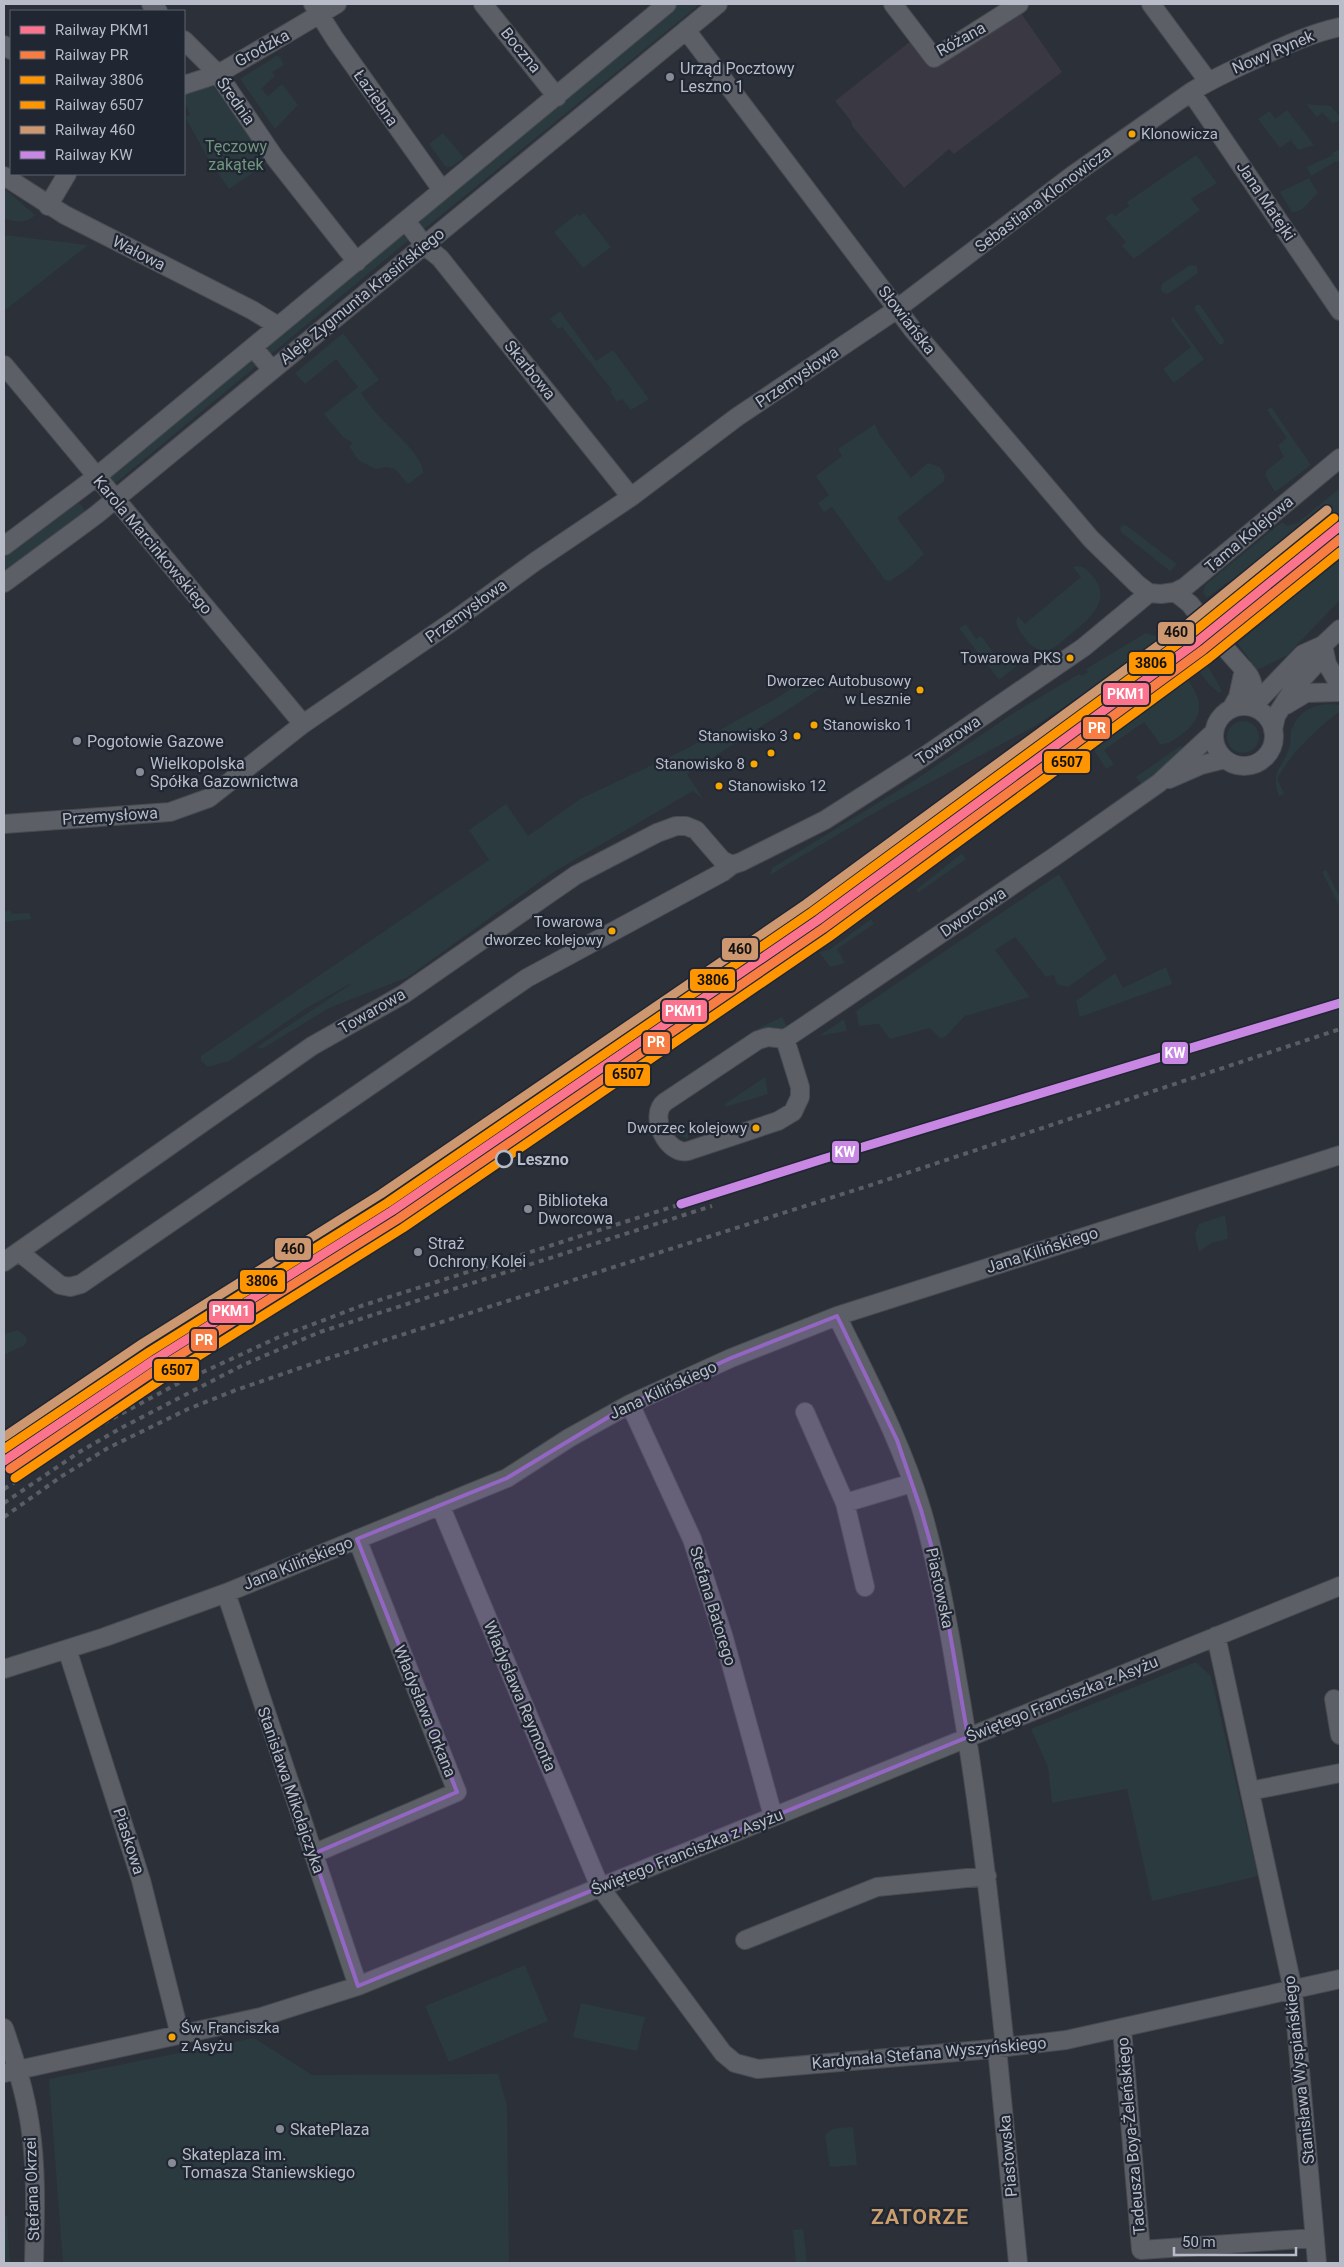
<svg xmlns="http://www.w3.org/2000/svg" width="1344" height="2267" font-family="Roboto,sans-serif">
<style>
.medical{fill:#393843}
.green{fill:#2a3a3e}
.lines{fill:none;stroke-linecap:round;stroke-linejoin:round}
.minor-casing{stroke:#484b51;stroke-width:20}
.minor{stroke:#5c5f66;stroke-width:18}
.rail{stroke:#5a5d64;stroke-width:4;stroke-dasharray:5 5;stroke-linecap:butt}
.rail-1-casing{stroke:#202632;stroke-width:12}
.rail-2-casing{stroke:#202632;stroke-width:12}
.rail-3-casing{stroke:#202632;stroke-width:12}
.rail-4-casing{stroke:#202632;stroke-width:12}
.rail-5-casing{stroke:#202632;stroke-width:12}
.rail-6-casing{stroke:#202632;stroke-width:12}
.rail-1{stroke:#fc738d;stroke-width:9}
.rail-2{stroke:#f77d43;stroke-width:9}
.rail-3{stroke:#ff9500;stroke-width:9}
.rail-4{stroke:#ff9500;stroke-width:9}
.rail-5{stroke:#cd976f;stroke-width:9}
.rail-6{stroke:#c787e3;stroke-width:9}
.marked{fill:#9366c3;fill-opacity:0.2;stroke:#9366c3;stroke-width:4;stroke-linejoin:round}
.poi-dot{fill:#868b96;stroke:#202632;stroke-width:2}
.bus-dot{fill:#f7a600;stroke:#202632;stroke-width:2}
.stop-dot{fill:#202632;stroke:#b7bcc8;stroke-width:2.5}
.labels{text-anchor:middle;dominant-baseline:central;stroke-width:4.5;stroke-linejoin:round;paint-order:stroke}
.bus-label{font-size:15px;fill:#b7bcc8;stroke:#202632;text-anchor:end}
.street-label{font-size:16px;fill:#b7bcc8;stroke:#202632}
.poi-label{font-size:16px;fill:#b7bcc8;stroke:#202632;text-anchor:start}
.park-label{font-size:16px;fill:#70967c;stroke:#202632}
.stop-label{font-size:16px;font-weight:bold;fill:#b7bcc8;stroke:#202632;text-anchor:start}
.district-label{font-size:21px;font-weight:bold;letter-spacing:1px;fill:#cb9e6e;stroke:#202632}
.line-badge{stroke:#202632;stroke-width:2}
.badge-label{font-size:14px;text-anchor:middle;font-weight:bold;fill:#fff}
.pale-badge-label{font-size:14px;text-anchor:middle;font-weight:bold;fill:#111}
</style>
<rect width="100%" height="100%" fill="#2c3038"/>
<path class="medical" d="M 1016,6 L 1062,72 L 954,154 L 949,149 L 904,188 L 852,126 L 851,121 L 835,101 L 917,36 L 934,57 Z"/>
<path class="green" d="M 667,4 L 700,4 L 418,234 L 403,215 Z
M 278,55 L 284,65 L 272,72 L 275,76 L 261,89 L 268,96 L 282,84 L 298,105 L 275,129 L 240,79 Z
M 218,74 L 275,158 L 229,189 L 211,163 L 185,117 L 190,115 L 184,100 L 184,85 Z
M 1306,104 L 1331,106 L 1340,117 L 1340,120 L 1333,124 L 1322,112 L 1317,117 Z
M 1287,110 L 1314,145 L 1298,150 L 1291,140 L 1280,148 L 1258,119 L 1270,111 L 1275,119 Z
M 443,133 L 464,158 L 451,167 L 445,166 L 429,144 Z
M 1340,149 L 1340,164 L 1337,161 L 1311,176 L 1307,167 L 1333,155 L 1332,153 Z
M 1196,155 L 1217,183 L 1191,199 L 1200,210 L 1134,259 L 1122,246 L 1126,242 L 1105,218 L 1112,213 L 1115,216 L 1129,206 L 1127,202 Z
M 1309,178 L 1318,193 C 1310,199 1305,212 1292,212 L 1280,192 Z
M 5,189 L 35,215 C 25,225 16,221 4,219 Z
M 584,213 L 611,247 L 583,268 L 554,232 L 577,214 L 580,216 Z
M 400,215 L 415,235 L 270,355 L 252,335 Z
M 4,235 L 88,245 L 4,311 Z
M 1190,265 L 1197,266 L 1198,273 L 1168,294 L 1163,293 L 1161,290 L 1162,284 Z
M 1196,305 L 1200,305 L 1224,340 L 1223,345 L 1219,344 L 1195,310 Z
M 560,311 L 596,361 L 613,350 L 649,399 L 631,410 L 622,399 L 617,402 L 610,392 L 612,390 L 562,327 L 558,329 L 550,319 Z
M 1173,317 L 1204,359 L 1174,383 L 1163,369 L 1191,347 L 1172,322 L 1171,318 Z
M 343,333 L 379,380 L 361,393 C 367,401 372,409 378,415 C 389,428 424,456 423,473 L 408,484 L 395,469 L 387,467 L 376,469 L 358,460 L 349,446 L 353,443 L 343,437 L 324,414 L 358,387 L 336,359 L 305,384 L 295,373 Z
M 248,339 L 267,357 L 112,486 L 96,466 Z
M 1271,407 L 1311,465 L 1275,492 L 1265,475 L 1267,470 L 1284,457 L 1278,445 L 1287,438 L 1267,410 Z
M 875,424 L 879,434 L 911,478 L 928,463 L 940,467 L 945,476 L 944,481 L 897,518 L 924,554 L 909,568 L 890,581 L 885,580 L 832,507 L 824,512 L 818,503 L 829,495 L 816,476 L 842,456 L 838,449 Z
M 1340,488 L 1340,517 L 1239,597 L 1228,582 L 1207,598 L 1203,593 L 1205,585 L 1282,522 L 1288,526 L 1297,523 Z
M 78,501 L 87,513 L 4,574 L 4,555 Z
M 1122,525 L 1127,526 L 1177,564 L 1170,571 L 1122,533 L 1120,529 Z
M 1340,552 L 1340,600 L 1287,655 L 1257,670 L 1233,637 Z
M 1078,566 C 1084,567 1086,569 1091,574 C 1114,599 1090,618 1071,634 C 1063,640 1055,650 1045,651 C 1032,651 1019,633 1016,622 L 1018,616 L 1025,624 L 1081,577 L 1073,567 Z
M 1166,620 L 1187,637 L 1179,643 L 1161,622 Z
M 966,624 L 976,639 L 981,636 L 1000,661 L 1009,654 L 1018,665 L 999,680 L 959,628 Z
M 1146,633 L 1156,636 L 1168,651 L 1142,670 L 1132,657 L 1096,686 L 1035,726 L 881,809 L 770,875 L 772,868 L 915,780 L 1015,712 L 1079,674 L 1082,676 L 1088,672 L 1086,669 Z
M 1204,659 L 1222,691 L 1219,693 L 1209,684 L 1195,666 Z
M 1184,674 C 1201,697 1208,715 1181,735 C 1174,739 1169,745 1160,744 L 1144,722 L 1104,750 L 1114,764 L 1106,769 L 1092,747 L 1073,761 L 1072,759 Z
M 813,675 L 823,687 L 687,774 L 704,800 L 693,791 L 552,873 L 408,977 L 329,1008 L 262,1049 L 257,1047 L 354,982 L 308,1007 L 229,1061 L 208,1067 L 201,1061 L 201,1056 L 489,860 L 469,830 L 506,804 L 528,836 L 580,799 L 686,749 L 777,698 Z
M 1340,705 L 1340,711 C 1316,730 1292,751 1277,779 L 1284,793 L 1279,797 C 1271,770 1279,773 1288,751 C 1291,744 1290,738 1291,732 C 1298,708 1319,702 1340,705 Z
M1227 737a16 16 0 1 1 32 0a16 16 0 1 1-32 0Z
M 1180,746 L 1185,749 L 1184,752 L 1141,784 L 1136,777 Z
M 962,853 L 966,859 L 918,893 L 916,890 Z
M 1326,870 L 1340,897 L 1340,907 L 1322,872 Z
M 1059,874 L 1107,959 L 1068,987 L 1057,984 L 1054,975 L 1046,977 L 1015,937 L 995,950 L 1030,997 L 965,1016 L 945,1037 L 940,1038 L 930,1028 L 890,1039 L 879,1024 L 859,1026 L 856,1011 Z
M 10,910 L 12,914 L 29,913 L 31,919 L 4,922 L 4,912 Z
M 871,919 L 874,924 L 837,949 L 845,963 L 830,967 L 819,952 L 829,950 Z
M 1166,967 L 1172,984 L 1080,1017 L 1076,1001 L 1115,973 L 1123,988 Z
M 782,1017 L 787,1025 L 783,1031 L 757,1029 Z
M 844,1019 L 847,1031 L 819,1036 Z
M 765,1077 L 768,1094 L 725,1107 L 725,1104 Z
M 691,1125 L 688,1139 L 678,1135 L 672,1126 Z
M 1225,1215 L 1228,1239 L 1211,1243 L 1199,1252 L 1195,1234 L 1199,1224 Z
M 18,1330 L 27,1338 L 25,1345 L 4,1355 L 4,1334 Z
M 1196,1662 L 1211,1676 L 1258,1876 L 1152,1901 L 1127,1789 L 1052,1803 L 1048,1767 L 1031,1729 Z
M 525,1965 L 548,2021 L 449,2062 L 425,2006 Z
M 581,2003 L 645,2017 L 637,2051 L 573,2037 Z
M 254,2038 L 312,2075 L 498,2074 L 507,2106 L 509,2263 L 63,2263 L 49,2079 Z
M 853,2127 L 857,2165 L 830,2167 L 825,2136 C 831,2126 844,2128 853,2127 Z
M 7,2215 L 10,2263 L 4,2263 L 4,2216 Z
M 803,2229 L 807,2263 L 796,2263 L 793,2230 Z"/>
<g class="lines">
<g class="minor-casing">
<path id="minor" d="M 151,4 L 158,11
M 313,4 L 335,39 L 442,190
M 483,4 L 557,97
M 893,4 L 934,58 L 1019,4
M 1151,4 L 1208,81
M 686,30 L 913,330 L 1091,539 L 1137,584 L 1149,593 L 1161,594 L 1175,592 L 1185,587 L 1340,458
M 184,40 L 218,74 L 275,158 L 357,262
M 4,45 L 11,50
M 184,85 L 218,74 L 337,4
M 1191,92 L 1340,311
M 4,176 L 65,215 L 252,310 L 278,326
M 48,206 L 67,174
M 406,221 L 425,246 L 440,258 L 631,497
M 253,347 L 272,370
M 4,365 L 303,724
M 4,546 L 96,477 L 667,4
M 4,583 L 96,515 L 718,4
M 1175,592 L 1190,604 L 1218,640 L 1248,674 C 1255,684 1254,695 1252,707
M 1323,645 L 1327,664 L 1340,686
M 1286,705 L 1306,693 L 1340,692
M1214 736a30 30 0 1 1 60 0a30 30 0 1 1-60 0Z
M 1252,707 L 1303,654 L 1323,645 L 1340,629
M 1231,709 L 1238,697 L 1244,669
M 1273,730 L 1276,716 L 1293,689 L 1315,665 L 1323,645
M 1169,779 L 1201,765 L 1225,759
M 4,824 L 170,812 L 209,798 L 303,724 L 456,619 L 536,561 L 631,497 L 737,417 L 890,314 L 1073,175 L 1191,92 C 1213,78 1237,68 1260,57 C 1286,45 1312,33 1340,27
M 785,1039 L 800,1087 L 800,1097 L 793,1112 L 778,1121 L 688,1151 C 667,1156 648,1115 665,1102 L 758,1040 L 768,1037 L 785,1039 L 806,1025 L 1054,857 L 1159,783 L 1214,732
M 19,1252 L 60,1285 L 70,1287 L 81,1284 L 527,978 L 723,872 L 732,865 L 741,862 L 825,820 L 922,758 L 1084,647 L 1149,593
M 4,1262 L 312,1046 L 404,994 L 576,875 L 657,833 L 676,826 L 686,826 L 696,830 L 722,860 L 732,865
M 837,1316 C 868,1380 902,1443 922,1511 C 938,1566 948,1622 957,1678 C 979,1801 992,1924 1005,2047
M 630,1404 L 692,1539 L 723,1635 L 773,1816
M 805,1412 L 845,1503 L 865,1587
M 845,1503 L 912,1483
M 440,1505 L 600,1887 L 723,2053 L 735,2063 L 758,2069 L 981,2050 L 1066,2040 L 1340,1979
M 226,1593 L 358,1986
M 1216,1636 L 1293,1990 L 1317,2263
M 67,1649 L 141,1880 L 180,2035
M 4,1669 L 105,1637 L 226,1593 L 507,1478 L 569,1438 L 630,1404 L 731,1358 L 837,1316 L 1340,1155
M 1334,1699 L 1340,1735
M 1250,1791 L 1340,1773
M 313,1854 L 457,1792 L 357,1539
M 745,1940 L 877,1887 L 987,1876
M 4,2028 C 15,2060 25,2091 30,2125 C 37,2170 35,2217 34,2263
M 1122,2029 L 1141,2250 L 1315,2238
M 997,2048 L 1018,2263
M 4,2073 L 261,2017 L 358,1986 L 1340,1586"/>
</g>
<use href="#minor" class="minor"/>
<path class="rail" d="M 988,768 L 1053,729 L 1130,675
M 4,1489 L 104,1423 L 177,1384 L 279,1337 L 361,1306 L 681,1204
M 4,1503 L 81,1451 L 121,1428 L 243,1365 L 320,1332 L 712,1206
M 4,1517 L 62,1476 L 108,1448 L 188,1409 L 236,1390 L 329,1358 L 874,1184 L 1340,1029"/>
<g class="rail-1-casing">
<path id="rail-1" d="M 4,1461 L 154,1360 L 392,1211 L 818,920 L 1197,642 L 1340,526"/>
</g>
<g class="rail-2-casing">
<path id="rail-2" d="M 10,1469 L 159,1368 L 398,1219 L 824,928 L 1203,650 L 1340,539"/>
</g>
<g class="rail-3-casing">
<path id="rail-3" d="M 4,1449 L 149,1352 L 387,1203 L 812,912 L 1191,634 L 1334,518"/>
</g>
<g class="rail-4-casing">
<path id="rail-4" d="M 15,1478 L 165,1377 L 403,1228 L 829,937 L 1209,658 L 1340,552"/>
</g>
<g class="rail-5-casing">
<path id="rail-5" d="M 4,1437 L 143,1343 L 381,1194 L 806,904 L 1185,626 L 1327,510"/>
</g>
<g class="rail-6-casing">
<path id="rail-6" d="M 681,1204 L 823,1159 L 1340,1003"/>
</g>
<use href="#rail-1" class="rail-1"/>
<use href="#rail-2" class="rail-2"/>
<use href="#rail-3" class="rail-3"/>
<use href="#rail-4" class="rail-4"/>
<use href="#rail-5" class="rail-5"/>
<use href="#rail-6" class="rail-6"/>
</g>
<path class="marked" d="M 837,1316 L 897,1440 L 921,1510 L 940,1576 L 968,1737 L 358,1986 L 313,1854 L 457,1792 L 357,1539 L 507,1478 L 630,1404 L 731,1358 Z"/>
<g class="poi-dot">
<circle cx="670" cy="77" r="5"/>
<circle cx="77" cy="741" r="5"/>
<circle cx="140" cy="772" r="5"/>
<circle cx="528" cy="1209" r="5"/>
<circle cx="418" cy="1252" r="5"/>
<circle cx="280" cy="2129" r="5"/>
<circle cx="172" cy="2163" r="5"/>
</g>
<g class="bus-dot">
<circle cx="1132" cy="134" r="4.5"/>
<circle cx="1070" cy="658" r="4.5"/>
<circle cx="920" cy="690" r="4.5"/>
<circle cx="814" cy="725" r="4.5"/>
<circle cx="797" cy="736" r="4.5"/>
<circle cx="771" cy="753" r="4.5"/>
<circle cx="754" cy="764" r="4.5"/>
<circle cx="719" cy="786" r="4.5"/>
<circle cx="612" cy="931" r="4.5"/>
<circle cx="756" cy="1128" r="4.5"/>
<circle cx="172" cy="2037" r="4.5"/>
</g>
<circle class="stop-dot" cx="504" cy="1159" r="8"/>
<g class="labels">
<g class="bus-label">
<text x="1141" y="134" text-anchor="start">Klonowicza</text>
<text x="1061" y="658">Towarowa PKS</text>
<text x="911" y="681">Dworzec Autobusowy<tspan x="911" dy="18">w Lesznie</tspan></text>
<text x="823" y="725" text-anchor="start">Stanowisko 1</text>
<text x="788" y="736">Stanowisko 3</text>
<text x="745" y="764">Stanowisko 8</text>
<text x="728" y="786" text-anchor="start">Stanowisko 12</text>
<text x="603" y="922">Towarowa<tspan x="603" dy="18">dworzec kolejowy</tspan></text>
<text x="747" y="1128">Dworzec kolejowy</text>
<text x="181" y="2028" text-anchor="start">Św. Franciszka<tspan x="181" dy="18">z Asyżu</tspan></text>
</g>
<g class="street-label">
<text transform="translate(961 39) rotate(-29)">Różana</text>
<text transform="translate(262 48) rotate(-29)">Grodzka</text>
<text transform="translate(521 50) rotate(51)">Boczna</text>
<text transform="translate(1273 52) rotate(-23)">Nowy Rynek</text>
<text transform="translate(376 98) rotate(55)">Łaziebna</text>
<text transform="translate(236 101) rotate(55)">Średnia</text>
<text transform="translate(1043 199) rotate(-37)">Sebastiana Klonowicza</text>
<text transform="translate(1266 201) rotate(56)">Jana Matejki</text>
<text transform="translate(139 253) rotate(27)">Wałowa</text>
<text transform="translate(362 296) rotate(-39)">Aleje Zygmunta Krasińskiego</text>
<text transform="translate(907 320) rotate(52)">Słowiańska</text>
<text transform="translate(530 370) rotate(51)">Skarbowa</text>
<text transform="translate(797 377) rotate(-34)">Przemysłowa</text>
<text transform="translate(1249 534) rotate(-40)">Tama Kolejowa</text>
<text transform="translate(153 545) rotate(50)">Karola Marcinkowskiego</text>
<text transform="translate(466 611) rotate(-36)">Przemysłowa</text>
<text transform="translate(948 740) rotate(-34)">Towarowa</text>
<text transform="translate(110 816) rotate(-4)">Przemysłowa</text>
<text transform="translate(973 912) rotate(-34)">Dworcowa</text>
<text transform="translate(372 1011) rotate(-30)">Towarowa</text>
<text transform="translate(1042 1250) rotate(-18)">Jana Kilińskiego</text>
<text transform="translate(663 1390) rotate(-25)">Jana Kilińskiego</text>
<text transform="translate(298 1563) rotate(-22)">Jana Kilińskiego</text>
<text transform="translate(940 1588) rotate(78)">Piastowska</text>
<text transform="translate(713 1606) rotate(73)">Stefana Batorego</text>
<text transform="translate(520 1696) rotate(67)">Władysława Reymonta</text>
<text transform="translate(1062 1699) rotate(-22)">Świętego Franciszka z Asyżu</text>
<text transform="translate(425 1711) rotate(68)">Władysława Orkana</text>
<text transform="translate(291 1790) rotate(71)">Stanisława Mikołajczyka</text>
<text transform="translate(129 1841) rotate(72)">Piaskowa</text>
<text transform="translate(687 1852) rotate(-22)">Świętego Franciszka z Asyżu</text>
<text transform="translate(929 2053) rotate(-5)">Kardynała Stefana Wyszyńskiego</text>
<text transform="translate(1299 2070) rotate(-96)">Stanisława Wyspiańskiego</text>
<text transform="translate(1131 2136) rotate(-95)">Tadeusza Boya-Żeleńskiego</text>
<text transform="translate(1008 2156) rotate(-95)">Piastowska</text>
<text transform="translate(32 2189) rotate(-92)">Stefana Okrzei</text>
</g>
<g class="poi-label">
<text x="680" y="68">Urząd Pocztowy<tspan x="680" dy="18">Leszno 1</tspan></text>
<text x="87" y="741">Pogotowie Gazowe</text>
<text x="150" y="763">Wielkopolska<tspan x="150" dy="18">Spółka Gazownictwa</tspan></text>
<text x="538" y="1200">Biblioteka<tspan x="538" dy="18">Dworcowa</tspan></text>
<text x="428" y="1243">Straż<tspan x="428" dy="18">Ochrony Kolei</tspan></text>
<text x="290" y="2129">SkatePlaza</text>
<text x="182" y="2154">Skateplaza im.<tspan x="182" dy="18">Tomasza Staniewskiego</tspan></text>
</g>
<g class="park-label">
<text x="236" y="146">Tęczowy<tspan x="236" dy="18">zakątek</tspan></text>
</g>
<g class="stop-label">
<text x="517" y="1159">Leszno</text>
</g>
<g class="district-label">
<text x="920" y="2217">ZATORZE</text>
</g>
</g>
<g class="line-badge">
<rect x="1157" y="621" width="38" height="24" rx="5" fill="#cd976f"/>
<rect x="1128" y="651" width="47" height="24" rx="5" fill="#ff9500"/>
<rect x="1102" y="682" width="48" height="24" rx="5" fill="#fc738d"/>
<rect x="1082" y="716" width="29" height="24" rx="5" fill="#f77d43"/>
<rect x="1043" y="750" width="48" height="24" rx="5" fill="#ff9500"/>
<rect x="721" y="937" width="38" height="24" rx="5" fill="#cd976f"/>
<rect x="689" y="968" width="47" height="24" rx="5" fill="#ff9500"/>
<rect x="661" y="999" width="47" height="24" rx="5" fill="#fc738d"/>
<rect x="642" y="1031" width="29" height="24" rx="5" fill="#f77d43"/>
<rect x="1161" y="1041" width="28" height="24" rx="5" fill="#c787e3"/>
<rect x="604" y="1063" width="47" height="24" rx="5" fill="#ff9500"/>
<rect x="831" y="1140" width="29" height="24" rx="5" fill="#c787e3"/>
<rect x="274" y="1237" width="38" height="24" rx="5" fill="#cd976f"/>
<rect x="239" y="1269" width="47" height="24" rx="5" fill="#ff9500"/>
<rect x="208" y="1300" width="47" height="24" rx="5" fill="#fc738d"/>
<rect x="190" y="1328" width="28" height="24" rx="5" fill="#f77d43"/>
<rect x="153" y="1358" width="47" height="24" rx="5" fill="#ff9500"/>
</g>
<g class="badge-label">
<text x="1126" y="699">PKM1</text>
<text x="1097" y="733">PR</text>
<text x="684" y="1016">PKM1</text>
<text x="656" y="1047">PR</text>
<text x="1175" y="1058">KW</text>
<text x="845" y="1157">KW</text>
<text x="231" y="1316">PKM1</text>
<text x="204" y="1345">PR</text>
</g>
<g class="pale-badge-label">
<text x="1176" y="637">460</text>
<text x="1151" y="668">3806</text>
<text x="1067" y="767">6507</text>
<text x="740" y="954">460</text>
<text x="713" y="985">3806</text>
<text x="628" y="1079">6507</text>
<text x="293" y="1254">460</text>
<text x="262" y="1286">3806</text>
<text x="177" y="1375">6507</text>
</g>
<rect width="1344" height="2267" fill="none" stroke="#b7bcc8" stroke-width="10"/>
<rect x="10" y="10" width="175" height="165" fill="#202632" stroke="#5c626e"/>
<rect x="20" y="26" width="25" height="8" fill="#fc738d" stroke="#5c626e"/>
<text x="55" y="35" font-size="15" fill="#b7bcc8">Railway PKM1</text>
<rect x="20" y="51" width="25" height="8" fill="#f77d43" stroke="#5c626e"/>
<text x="55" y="60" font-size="15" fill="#b7bcc8">Railway PR</text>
<rect x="20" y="76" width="25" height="8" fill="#ff9500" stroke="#5c626e"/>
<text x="55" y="85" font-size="15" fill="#b7bcc8">Railway 3806</text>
<rect x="20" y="101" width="25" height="8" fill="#ff9500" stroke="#5c626e"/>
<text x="55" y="110" font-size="15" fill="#b7bcc8">Railway 6507</text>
<rect x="20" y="126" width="25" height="8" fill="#cd976f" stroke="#5c626e"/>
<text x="55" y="135" font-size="15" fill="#b7bcc8">Railway 460</text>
<rect x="20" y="151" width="25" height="8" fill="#c787e3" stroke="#5c626e"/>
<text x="55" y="160" font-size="15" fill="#b7bcc8">Railway KW</text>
<path d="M1174 2247v8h122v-8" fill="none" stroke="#b7bcc8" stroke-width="2.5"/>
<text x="1182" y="2247" font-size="15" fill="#b7bcc8" stroke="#202632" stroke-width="4" paint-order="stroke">50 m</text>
</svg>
